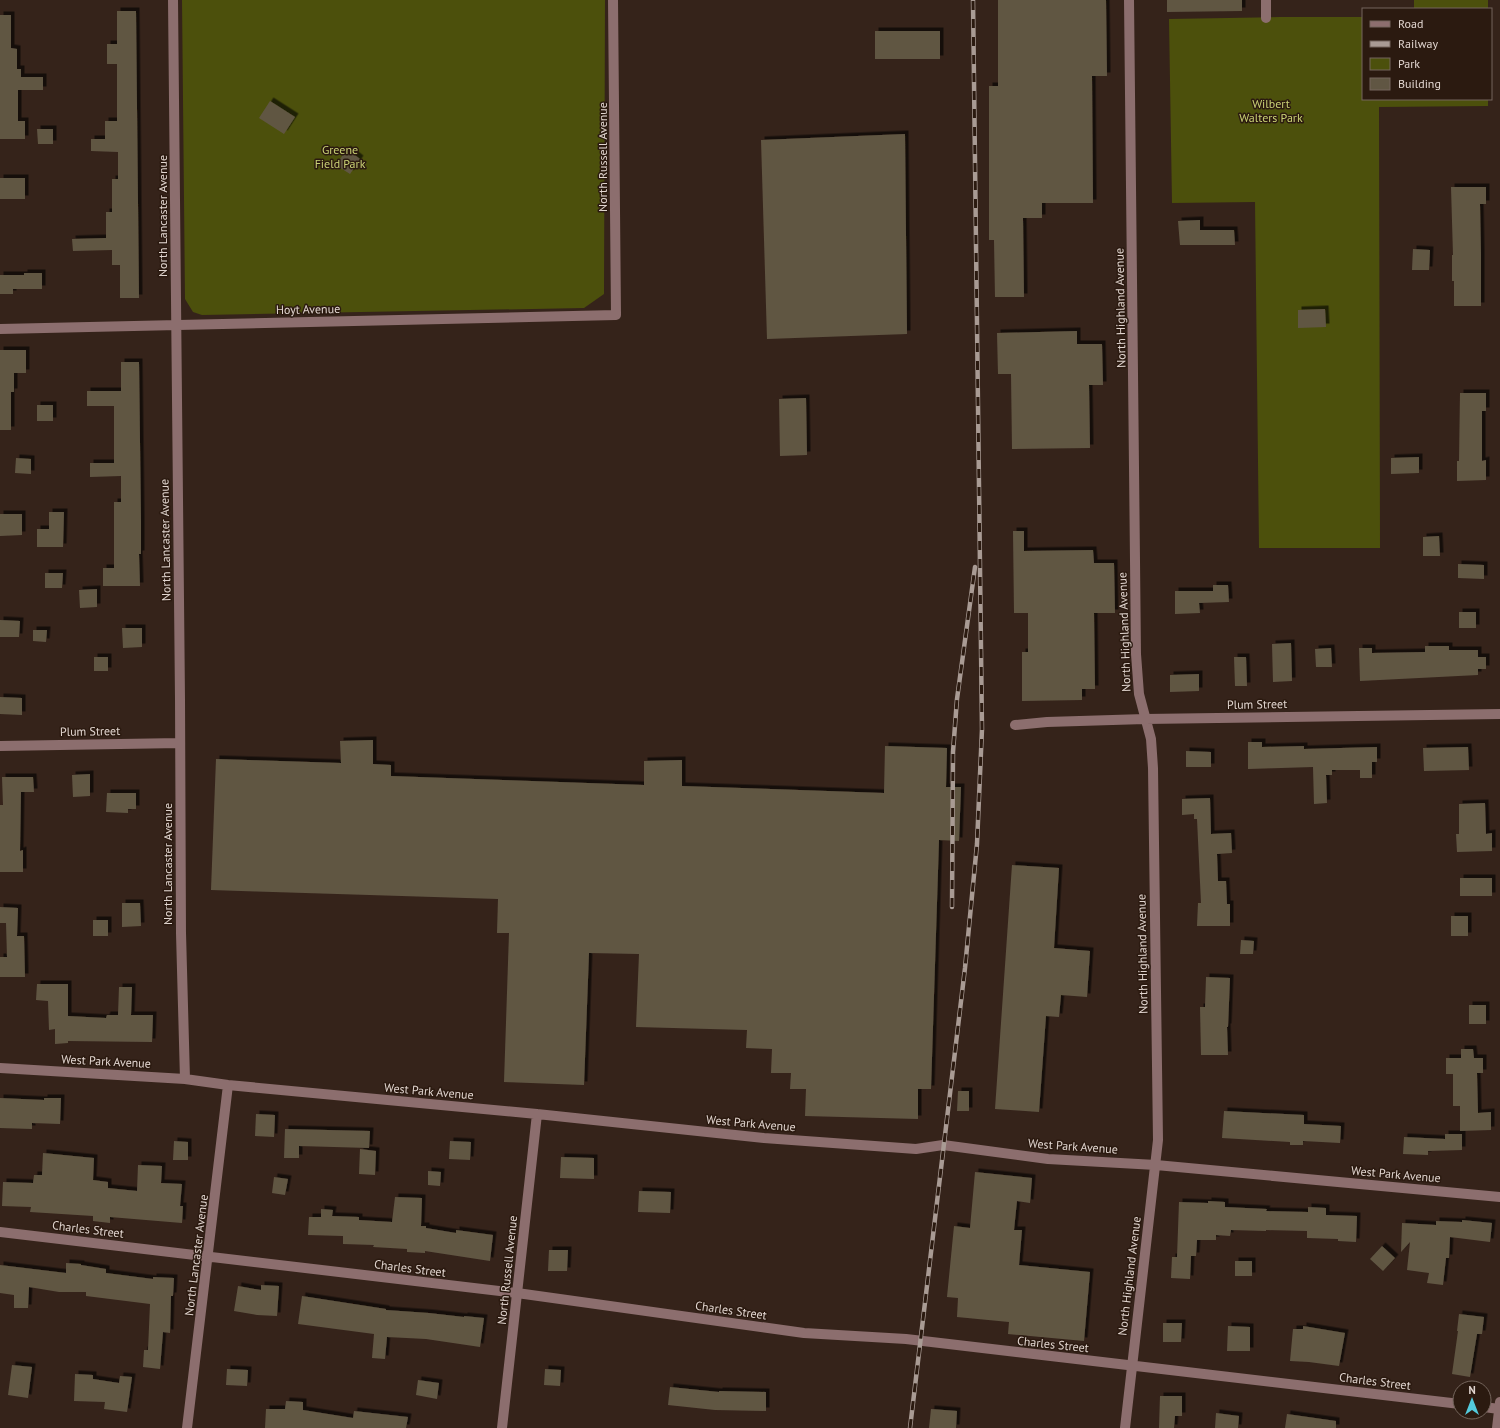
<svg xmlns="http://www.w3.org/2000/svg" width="1500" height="1428" font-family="'PT Sans',sans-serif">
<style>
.green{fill:#4c500c}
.building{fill:#605643;filter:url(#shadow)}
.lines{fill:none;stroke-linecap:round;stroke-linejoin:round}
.minor{stroke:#8c6e6e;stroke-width:10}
.rail-casing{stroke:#a99b94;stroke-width:4.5}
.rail{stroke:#2b1a10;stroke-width:3;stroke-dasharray:9;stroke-linecap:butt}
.labels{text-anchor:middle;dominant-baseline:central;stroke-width:3;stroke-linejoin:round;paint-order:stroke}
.park-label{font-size:12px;fill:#cad275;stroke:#2b1a10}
.street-label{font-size:12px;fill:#e1d5cf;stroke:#2b1a10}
</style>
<defs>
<filter id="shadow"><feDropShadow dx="3.5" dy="-3.5" stdDeviation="0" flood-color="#0009"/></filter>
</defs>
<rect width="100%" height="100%" fill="#35231a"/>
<path class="green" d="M 182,0 L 605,0 L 604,294 L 584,308 L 202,315 L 193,312 L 185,299 Z
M 1414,0 L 1488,0 L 1488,9 L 1414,9 Z
M 1280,17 L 1363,17 L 1363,99 L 1488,99 L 1488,106 L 1379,107 L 1380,548 L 1259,548 L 1255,202 L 1172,203 L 1169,19 Z"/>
<path class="building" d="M 998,0 L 1106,0 L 1107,76 L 1092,76 L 1093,203 L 1042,203 L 1042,218 L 1023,218 L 1024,297 L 995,297 L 994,240 L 989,240 L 989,86 L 998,86 Z
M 1167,0 L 1242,0 L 1242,11 L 1167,12 Z
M 117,11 L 136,11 L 139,298 L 120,298 L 120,265 L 112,265 L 112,250 L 73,251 L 72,239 L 106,238 L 106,212 L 112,212 L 112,179 L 118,179 L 118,152 L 91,151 L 91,139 L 105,139 L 105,121 L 117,121 L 117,64 L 107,64 L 107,44 L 117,44 Z
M 0,15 L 11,15 L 11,48 L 17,49 L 17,69 L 21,69 L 21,77 L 43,77 L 43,90 L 18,90 L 18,121 L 25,121 L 25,139 L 0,139 Z
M 875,31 L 940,31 L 940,59 L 875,59 Z
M 270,101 L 295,117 L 284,134 L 259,118 Z
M 37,129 L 53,129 L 53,144 L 38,144 Z
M 905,134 L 907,334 L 767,339 L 761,140 Z
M 347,149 L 360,159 L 350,174 L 336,165 Z
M 0,178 L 25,178 L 25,199 L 0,199 Z
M 1451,187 L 1486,187 L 1486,204 L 1480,204 L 1481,254 L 1481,306 L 1454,306 L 1454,281 L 1452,281 L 1452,255 L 1453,255 Z
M 1200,220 L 1200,230 L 1234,230 L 1235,245 L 1180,245 L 1178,221 Z
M 1413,249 L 1430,250 L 1429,270 L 1412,270 Z
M 24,273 L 42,273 L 42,289 L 13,289 L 13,294 L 0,294 L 0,275 L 24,275 Z
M 1325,309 L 1326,327 L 1298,328 L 1298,310 Z
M 1077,331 L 1077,344 L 1102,344 L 1103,385 L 1089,385 L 1090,448 L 1012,449 L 1011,374 L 998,374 L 997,333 Z
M 0,350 L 26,350 L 26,373 L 14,373 L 14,392 L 11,392 L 11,430 L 0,430 Z
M 121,362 L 139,362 L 141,521 L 141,554 L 139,554 L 140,586 L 103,586 L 103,568 L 114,568 L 114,502 L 121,502 L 121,476 L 90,477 L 90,463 L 114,463 L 114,406 L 87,406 L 87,391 L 121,391 Z
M 1460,393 L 1486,393 L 1486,411 L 1482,411 L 1482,461 L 1486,460 L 1486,480 L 1457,481 L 1457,461 L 1459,461 Z
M 806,398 L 807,455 L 780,456 L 779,399 Z
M 37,405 L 53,405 L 53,421 L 37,421 Z
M 1419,457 L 1419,473 L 1391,474 L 1391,458 Z
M 16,458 L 31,459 L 31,474 L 15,473 Z
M 49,512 L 64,512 L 63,547 L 37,547 L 37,529 L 49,529 Z
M 0,514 L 22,514 L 22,535 L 0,536 Z
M 1013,531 L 1024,531 L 1024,551 L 1093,550 L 1094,563 L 1114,563 L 1115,613 L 1094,613 L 1095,689 L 1082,689 L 1082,700 L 1022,701 L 1022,652 L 1028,652 L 1028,613 L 1014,613 Z
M 1439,536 L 1440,556 L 1423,556 L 1423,537 Z
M 1458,564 L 1484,565 L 1484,579 L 1458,578 Z
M 45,573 L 63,573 L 62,588 L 45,588 Z
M 1213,585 L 1228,585 L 1229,602 L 1199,603 L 1200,613 L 1175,614 L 1175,591 L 1213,591 Z
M 97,589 L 97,607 L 80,608 L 79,590 Z
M 1459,612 L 1476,612 L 1476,628 L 1459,628 Z
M 0,620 L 20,621 L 19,637 L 0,637 Z
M 122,628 L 142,628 L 142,647 L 123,648 Z
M 33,630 L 47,630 L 46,642 L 33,641 Z
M 1291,643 L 1292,681 L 1273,682 L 1272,644 Z
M 1425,646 L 1449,646 L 1449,650 L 1478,650 L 1478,657 L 1486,657 L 1486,669 L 1478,669 L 1478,675 L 1360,681 L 1359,648 L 1372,648 L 1372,653 L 1425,652 Z
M 1331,648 L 1332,667 L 1316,667 L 1315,649 Z
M 94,657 L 108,657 L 108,671 L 94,671 Z
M 1234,657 L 1246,657 L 1247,686 L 1235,686 Z
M 1199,674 L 1199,691 L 1170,692 L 1170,675 Z
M 0,697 L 22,698 L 22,715 L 0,714 Z
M 373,740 L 373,764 L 391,765 L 391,776 L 644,785 L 644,761 L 682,760 L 682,786 L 884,793 L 885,746 L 947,748 L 946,787 L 961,787 L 959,841 L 939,840 L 931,1089 L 918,1089 L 918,1119 L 805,1116 L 806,1089 L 790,1089 L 791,1073 L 771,1073 L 772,1049 L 746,1048 L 747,1030 L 636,1027 L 639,954 L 589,953 L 584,1085 L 504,1082 L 509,933 L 497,933 L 498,899 L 211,890 L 216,759 L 341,763 L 340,741 Z
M 1248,742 L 1262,742 L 1262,747 L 1304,746 L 1304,749 L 1377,747 L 1377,762 L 1372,762 L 1372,778 L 1360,778 L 1360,770 L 1332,770 L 1332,775 L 1326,775 L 1327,803 L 1314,804 L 1313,767 L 1248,769 Z
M 1468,747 L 1469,770 L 1424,771 L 1423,748 Z
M 1186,751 L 1211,752 L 1211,767 L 1186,767 Z
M 90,774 L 90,796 L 73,797 L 72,775 Z
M 2,777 L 33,777 L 34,792 L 21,792 L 20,851 L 23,850 L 23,872 L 0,872 L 0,805 L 3,805 Z
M 107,793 L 136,793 L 136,809 L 128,809 L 128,813 L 106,812 Z
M 1210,798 L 1211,834 L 1231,833 L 1232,853 L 1217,854 L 1218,881 L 1226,881 L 1227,904 L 1230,904 L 1230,926 L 1197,926 L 1198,903 L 1201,903 L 1197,819 L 1194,819 L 1194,814 L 1182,815 L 1182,799 Z
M 1485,803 L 1486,834 L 1492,833 L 1492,851 L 1457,852 L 1456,834 L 1459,834 L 1459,804 Z
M 1012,865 L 1059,868 L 1054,948 L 1090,951 L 1087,997 L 1061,995 L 1059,1017 L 1046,1016 L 1039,1112 L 995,1109 Z
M 1460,878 L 1492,878 L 1492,896 L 1460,896 Z
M 122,903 L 140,903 L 141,926 L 122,927 Z
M 0,907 L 18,908 L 17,936 L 24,936 L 25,977 L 0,977 L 0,957 L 7,957 L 6,923 L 0,923 Z
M 1451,916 L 1468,916 L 1468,936 L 1451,936 Z
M 93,920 L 108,920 L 108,936 L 93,936 Z
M 1241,940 L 1254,941 L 1253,954 L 1240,954 Z
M 1206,977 L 1230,978 L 1228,1027 L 1227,1027 L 1228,1055 L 1201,1055 L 1200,1007 L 1205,1007 Z
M 37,984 L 68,984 L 68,1016 L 106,1018 L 107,1015 L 118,1015 L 119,987 L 132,987 L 131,1015 L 153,1015 L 152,1042 L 68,1041 L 68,1043 L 55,1044 L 55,1029 L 49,1030 L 48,1001 L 36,1000 Z
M 1469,1005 L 1486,1005 L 1486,1024 L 1469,1024 Z
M 1461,1049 L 1473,1049 L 1474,1058 L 1483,1058 L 1483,1073 L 1477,1073 L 1478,1113 L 1491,1112 L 1491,1130 L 1460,1131 L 1460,1106 L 1453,1106 L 1453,1074 L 1446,1074 L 1446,1058 L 1461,1058 Z
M 958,1091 L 969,1091 L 969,1111 L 957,1111 Z
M 0,1098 L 44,1100 L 44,1098 L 61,1098 L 60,1124 L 32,1123 L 32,1129 L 0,1128 Z
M 1224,1111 L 1304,1115 L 1304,1124 L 1341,1126 L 1340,1143 L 1303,1141 L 1303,1145 L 1290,1145 L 1290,1142 L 1222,1138 Z
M 256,1114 L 275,1115 L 274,1137 L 255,1136 Z
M 285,1129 L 370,1131 L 369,1148 L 299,1146 L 299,1158 L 284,1158 Z
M 1445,1134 L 1462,1134 L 1462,1150 L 1428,1151 L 1428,1155 L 1403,1154 L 1404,1137 L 1445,1139 Z
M 174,1141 L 188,1142 L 188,1160 L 173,1160 Z
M 450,1141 L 471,1142 L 470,1160 L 449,1159 Z
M 360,1149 L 376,1151 L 375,1175 L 359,1174 Z
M 43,1153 L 94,1158 L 93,1180 L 108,1182 L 108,1188 L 137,1191 L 138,1165 L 162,1166 L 161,1183 L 182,1184 L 180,1206 L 183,1206 L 182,1223 L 110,1217 L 110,1223 L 93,1221 L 93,1216 L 30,1212 L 31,1207 L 2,1206 L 3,1182 L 33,1183 L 34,1175 L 42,1175 Z
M 561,1157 L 594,1158 L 594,1179 L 560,1178 Z
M 428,1171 L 441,1172 L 440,1186 L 428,1185 Z
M 975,1172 L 1032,1178 L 1030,1203 L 1017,1201 L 1014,1230 L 1022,1230 L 1019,1265 L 1090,1272 L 1084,1341 L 1008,1334 L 1009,1322 L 957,1317 L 958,1298 L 947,1297 L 954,1226 L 970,1228 Z
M 274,1177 L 288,1179 L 285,1195 L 272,1193 Z
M 639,1191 L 671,1192 L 670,1213 L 638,1212 Z
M 395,1197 L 422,1198 L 421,1226 L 426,1226 L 426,1228 L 456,1233 L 456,1230 L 493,1235 L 490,1261 L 425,1251 L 425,1253 L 407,1252 L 407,1249 L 373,1247 L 374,1245 L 343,1244 L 343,1236 L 308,1235 L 309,1217 L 321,1217 L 321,1209 L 333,1210 L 332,1216 L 359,1217 L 359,1220 L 392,1222 Z
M 1208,1201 L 1225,1202 L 1225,1207 L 1267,1209 L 1266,1211 L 1308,1212 L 1308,1207 L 1326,1208 L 1326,1215 L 1357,1216 L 1356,1242 L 1338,1241 L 1338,1239 L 1307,1238 L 1307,1231 L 1266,1230 L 1266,1231 L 1231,1230 L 1230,1236 L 1216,1235 L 1216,1240 L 1197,1240 L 1196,1256 L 1191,1256 L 1190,1279 L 1171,1278 L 1172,1257 L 1177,1257 L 1179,1202 L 1208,1203 Z
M 1462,1220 L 1492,1223 L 1490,1242 L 1450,1237 L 1449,1258 L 1446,1258 L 1443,1285 L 1427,1283 L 1429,1273 L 1407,1270 L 1410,1242 L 1401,1252 L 1402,1223 L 1436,1225 L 1436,1221 L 1462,1222 Z
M 1382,1246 L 1395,1258 L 1383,1271 L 1370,1259 Z
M 549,1250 L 568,1250 L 567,1271 L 548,1271 Z
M 1235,1261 L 1252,1261 L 1252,1276 L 1235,1276 Z
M 66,1263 L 81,1264 L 81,1265 L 106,1269 L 106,1273 L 153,1279 L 153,1277 L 174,1278 L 173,1296 L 171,1296 L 170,1333 L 163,1332 L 160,1369 L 143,1367 L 144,1350 L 148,1350 L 150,1304 L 86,1296 L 86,1292 L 59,1292 L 29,1287 L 28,1308 L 14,1308 L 14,1295 L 0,1293 L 0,1265 L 66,1273 Z
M 261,1285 L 279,1286 L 277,1316 L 257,1315 L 234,1311 L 238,1286 L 261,1290 Z
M 302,1296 L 386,1309 L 386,1310 L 429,1313 L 464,1317 L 464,1316 L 484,1318 L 480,1347 L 426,1339 L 387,1337 L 385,1359 L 372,1358 L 374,1334 L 298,1324 Z
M 1459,1314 L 1484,1317 L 1482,1334 L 1477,1334 L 1470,1377 L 1452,1374 L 1458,1331 L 1457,1331 Z
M 1163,1323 L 1182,1323 L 1181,1342 L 1163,1342 Z
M 1228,1326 L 1250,1327 L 1250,1351 L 1227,1351 Z
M 1303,1326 L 1345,1333 L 1339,1366 L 1309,1362 L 1290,1361 L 1293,1329 L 1303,1329 Z
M 12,1365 L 32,1367 L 28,1398 L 8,1395 Z
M 227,1369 L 248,1370 L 247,1386 L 226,1385 Z
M 545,1369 L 561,1370 L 560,1386 L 544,1385 Z
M 75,1374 L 93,1375 L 93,1379 L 119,1383 L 120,1376 L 132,1377 L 127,1412 L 104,1409 L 105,1402 L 74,1401 Z
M 418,1380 L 439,1383 L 437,1399 L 416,1395 Z
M 670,1387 L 719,1392 L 719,1391 L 766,1392 L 766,1411 L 715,1410 L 668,1405 Z
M 1160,1396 L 1182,1396 L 1182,1416 L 1175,1416 L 1174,1428 L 1159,1428 Z
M 286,1401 L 303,1402 L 303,1410 L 353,1418 L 354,1411 L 408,1417 L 406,1428 L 265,1428 L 266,1409 L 285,1409 Z
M 931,1409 L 957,1411 L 956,1428 L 929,1428 Z
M 1216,1413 L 1239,1416 L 1238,1428 L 1215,1428 Z
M 1287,1414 L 1336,1421 L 1336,1428 L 1285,1428 Z"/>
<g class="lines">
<path class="minor" d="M 173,0 L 180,699 L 181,933 L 185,1079
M 1266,0 L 1266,18
M 0,329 L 616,315 L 613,0
M 1015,725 L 1047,722 L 1145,719 L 1500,714
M 0,746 L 180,743
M 0,1068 L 185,1079 L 228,1085 L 537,1114 L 764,1138 L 916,1149 L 943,1145 L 1048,1159 L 1156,1165 L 1500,1197
M 0,1232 L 517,1293 L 804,1333 L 906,1339 L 1460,1404
M 1484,1407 L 1499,1409
M 187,1428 L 228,1085
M 502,1428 L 537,1114
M 1125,1428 L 1158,1140 L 1153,768 L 1151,739 L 1139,694 L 1136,654 L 1129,0
M 1497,1428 L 1500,1402"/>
<g class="rail-casing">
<path id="rail" d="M 952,907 L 953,752 L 957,699 L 975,567
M 910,1428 L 965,968 L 977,844 L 982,729 L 973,0"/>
</g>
<use href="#rail" class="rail"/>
</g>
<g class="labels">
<g class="park-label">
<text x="1271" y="103">Wilbert<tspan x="1271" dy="14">Walters Park</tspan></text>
<text x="340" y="149">Greene<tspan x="340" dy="14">Field Park</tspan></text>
</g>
<g class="street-label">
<text transform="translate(602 157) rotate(-90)">North Russell Avenue</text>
<text transform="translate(162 216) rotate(-90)">North Lancaster Avenue</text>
<text transform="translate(1120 308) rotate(-91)">North Highland Avenue</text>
<text transform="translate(308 309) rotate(-1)">Hoyt Avenue</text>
<text transform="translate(165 540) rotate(-91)">North Lancaster Avenue</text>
<text transform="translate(1124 632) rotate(-92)">North Highland Avenue</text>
<text transform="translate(1257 704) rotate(-1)">Plum Street</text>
<text transform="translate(90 731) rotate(-1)">Plum Street</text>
<text transform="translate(167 864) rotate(-90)">North Lancaster Avenue</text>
<text transform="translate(1142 954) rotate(-91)">North Highland Avenue</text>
<text transform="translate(106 1061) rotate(3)">West Park Avenue</text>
<text transform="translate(429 1091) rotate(5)">West Park Avenue</text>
<text transform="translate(751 1123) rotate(5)">West Park Avenue</text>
<text transform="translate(1073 1146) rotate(4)">West Park Avenue</text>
<text transform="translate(1396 1174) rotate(5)">West Park Avenue</text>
<text transform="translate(88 1229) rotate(7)">Charles Street</text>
<text transform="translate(196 1255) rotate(-83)">North Lancaster Avenue</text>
<text transform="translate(410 1268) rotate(7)">Charles Street</text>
<text transform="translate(507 1270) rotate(-84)">North Russell Avenue</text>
<text transform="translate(1129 1276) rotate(-83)">North Highland Avenue</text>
<text transform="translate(731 1310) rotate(8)">Charles Street</text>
<text transform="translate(1053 1344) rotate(6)">Charles Street</text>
<text transform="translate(1375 1381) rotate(7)">Charles Street</text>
</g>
</g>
<rect x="1362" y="8" width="130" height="92" fill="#2b1a10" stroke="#74655c"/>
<rect x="1370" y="21" width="20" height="6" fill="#8c6e6e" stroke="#74655c"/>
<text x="1398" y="28" font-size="12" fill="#e1d5cf">Road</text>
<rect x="1370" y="41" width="20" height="6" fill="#a99b94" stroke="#74655c"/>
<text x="1398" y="48" font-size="12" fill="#e1d5cf">Railway</text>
<rect x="1370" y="58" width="20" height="12" fill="#4c500c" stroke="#74655c"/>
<text x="1398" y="68" font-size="12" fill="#e1d5cf">Park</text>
<rect x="1370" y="78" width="20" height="12" fill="#605643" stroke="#74655c"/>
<text x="1398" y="88" font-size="12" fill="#e1d5cf">Building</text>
<g transform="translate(1472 1400)"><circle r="19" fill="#2b1a10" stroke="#74655c"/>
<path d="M0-3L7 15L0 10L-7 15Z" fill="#53cadc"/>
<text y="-6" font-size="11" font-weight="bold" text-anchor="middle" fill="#e1d5cf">N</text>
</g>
</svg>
